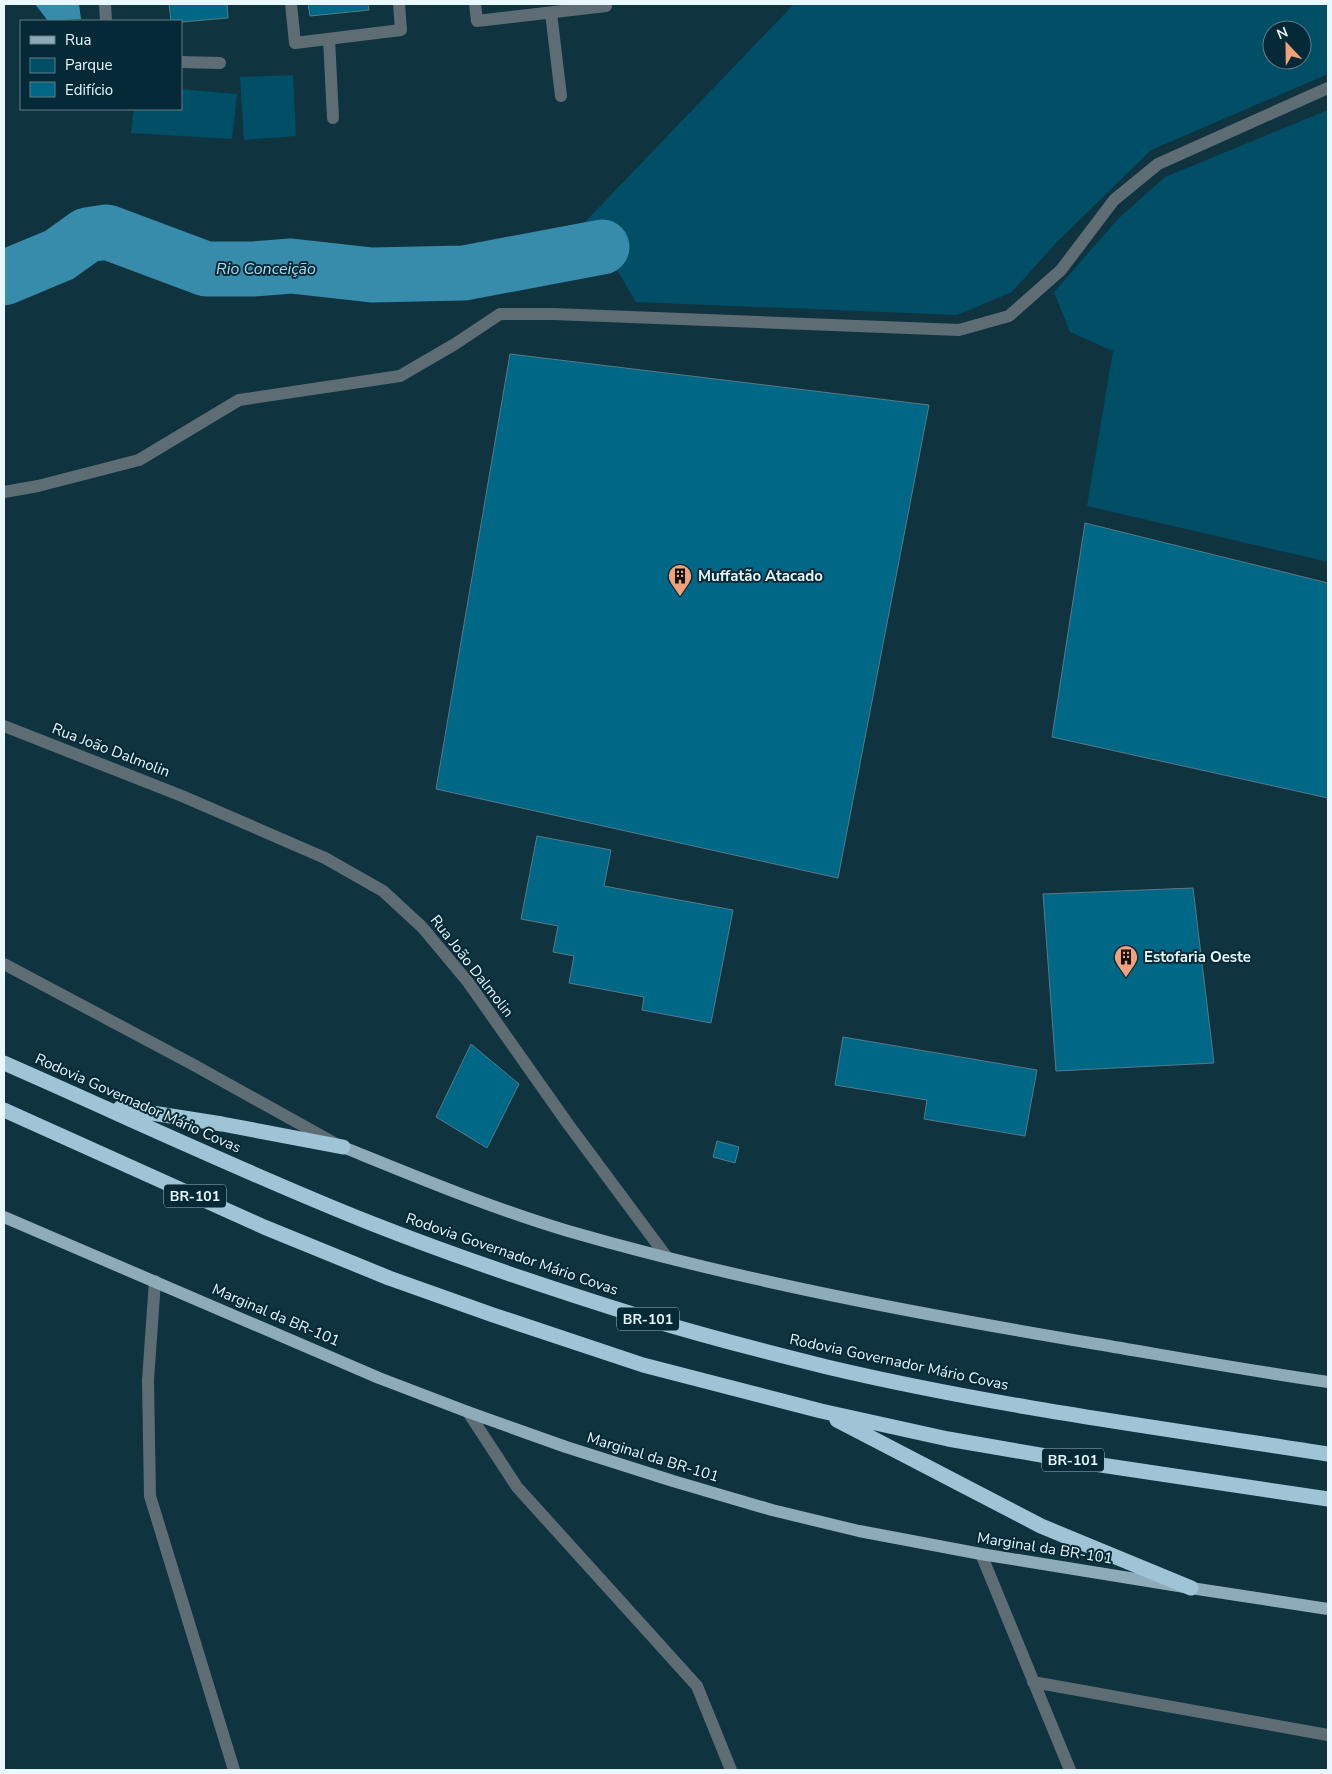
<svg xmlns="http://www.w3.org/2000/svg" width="1332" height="1774" font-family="'Nunito Sans',sans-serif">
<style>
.green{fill:#004f67;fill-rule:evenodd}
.water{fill:#378bab}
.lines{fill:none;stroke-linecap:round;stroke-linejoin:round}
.river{stroke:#378bab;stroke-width:55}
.building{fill:#006887;stroke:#577a89}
.minor{stroke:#5e6d74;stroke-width:12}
.major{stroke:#8dabb9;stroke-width:12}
.highway{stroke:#9fc4d5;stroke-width:15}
.labels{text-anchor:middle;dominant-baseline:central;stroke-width:4;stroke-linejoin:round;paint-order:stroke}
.shield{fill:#052936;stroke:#a4bac2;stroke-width:1}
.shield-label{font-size:14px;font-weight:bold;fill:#e8f8fe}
.poi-label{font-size:15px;font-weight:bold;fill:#e8f8fe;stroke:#052936;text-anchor:start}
.street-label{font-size:15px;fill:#e8f8fe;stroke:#052936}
.water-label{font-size:16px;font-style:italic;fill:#adddf3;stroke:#052936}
</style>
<rect width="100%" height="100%" fill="#103340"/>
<path class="green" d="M 794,4 L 1328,4 L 1328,74 L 1151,150 L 1055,244 L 1012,292 L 957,315 L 636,302 L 610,258 L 584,223 ZM 1272,30 L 1302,30 L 1302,60 L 1272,60 Z
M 293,75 L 296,136 L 244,140 L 240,77 Z
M 181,89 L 237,94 L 232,139 L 131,133 L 134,109 L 181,109 Z
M 1328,110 L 1328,562 L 1087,506 L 1113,351 L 1070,332 L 1054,292 L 1118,219 L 1165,177 Z"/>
<path class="water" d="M 35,4 L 79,4 L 81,19 L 48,21 Z"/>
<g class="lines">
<path class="river" d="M 4,278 L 59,255 L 87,235 L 107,232 L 206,269 L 253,269 L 291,266 L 372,275 L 464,273 L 602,247"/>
</g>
<path class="building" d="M 169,4 L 227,4 L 228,18 L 181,22 L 171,21 Z
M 308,4 L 368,4 L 369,10 L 310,16 Z
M 510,354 L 929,405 L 838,878 L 436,789 Z
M 1085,523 L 1328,583 L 1328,798 L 1052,737 Z
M 537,836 L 611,850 L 604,886 L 733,910 L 711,1023 L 642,1010 L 644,997 L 569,983 L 574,956 L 553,952 L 558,926 L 521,919 Z
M 1193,888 L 1214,1063 L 1056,1071 L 1043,894 Z
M 843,1037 L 1037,1070 L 1025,1136 L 924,1119 L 927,1100 L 835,1085 Z
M 471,1044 L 519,1084 L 487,1148 L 436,1117 Z
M 717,1141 L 739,1147 L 735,1163 L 713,1157 Z"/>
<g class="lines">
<path class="minor" d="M 105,4 L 106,21
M 291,4 L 295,43 L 401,30 L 399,4
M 475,4 L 477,21 L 606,6 L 605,4
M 551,13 L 561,96
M 329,39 L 333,118
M 181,62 L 220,63
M 4,492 L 38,486 L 139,460 L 239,400 L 400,376 L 455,344 L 500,314 L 554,314 L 959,330 L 1009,316 L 1061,270 L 1114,200 L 1158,164 L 1328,88
M 4,726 L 182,796 L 325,858 L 383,891 L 422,927 L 468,982 L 568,1124 L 666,1256
M 4,964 L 192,1064 L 336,1144
M 155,1281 L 148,1380 L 150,1496 L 234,1770
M 468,1412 L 517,1487 L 697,1686 L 731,1770
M 981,1554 L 1070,1770
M 1033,1682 L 1328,1735"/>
<path class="major" d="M 343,1147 C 417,1177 491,1208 568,1231 C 741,1281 919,1314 1097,1344 C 1174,1357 1251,1371 1328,1382
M 4,1217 L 379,1378 L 468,1412 L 566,1447 L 673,1481 L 772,1510 L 859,1531 L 981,1554 L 1191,1588 L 1328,1609"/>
<path class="highway" d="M 4,1063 C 125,1116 245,1173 368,1222 C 459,1258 552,1289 645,1318 C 705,1336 766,1352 827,1367 C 992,1406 1161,1428 1328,1454
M 120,1108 L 222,1124 L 343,1147
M 4,1110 L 264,1227 L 389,1278 L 493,1315 L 643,1365 L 821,1411 L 948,1439 L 1081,1462 L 1328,1499
M 837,1420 L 1041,1526 L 1191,1588"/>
</g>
<defs>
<g id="building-pin" transform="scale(1.25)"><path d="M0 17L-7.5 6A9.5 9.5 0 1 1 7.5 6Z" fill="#f1a27b" stroke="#052936"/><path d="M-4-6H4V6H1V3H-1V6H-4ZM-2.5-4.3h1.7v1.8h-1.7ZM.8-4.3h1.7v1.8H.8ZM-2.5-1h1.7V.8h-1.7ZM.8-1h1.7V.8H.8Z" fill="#111"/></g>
</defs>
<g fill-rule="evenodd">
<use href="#building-pin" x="680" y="576"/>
<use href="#building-pin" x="1126" y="957"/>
</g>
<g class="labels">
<g class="shield">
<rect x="164" y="1184.5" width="62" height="23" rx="4"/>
<rect x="617" y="1307.5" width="62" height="23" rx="4"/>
<rect x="1042" y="1448.5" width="62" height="23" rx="4"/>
</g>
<g class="shield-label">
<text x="195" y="1196">BR-101</text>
<text x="648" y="1319">BR-101</text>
<text x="1073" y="1460">BR-101</text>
</g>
<g class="poi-label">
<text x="698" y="576">Muffatão Atacado</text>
<text x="1144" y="957">Estofaria Oeste</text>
</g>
<g class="street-label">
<text transform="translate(111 750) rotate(21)">Rua João Dalmolin</text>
<text transform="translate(472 966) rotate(52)">Rua João Dalmolin</text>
<text transform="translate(138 1103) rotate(24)">Rodovia Governador Mário Covas</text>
<text transform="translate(512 1254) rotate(19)">Rodovia Governador Mário Covas</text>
<text transform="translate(276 1315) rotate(23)">Marginal da BR-101</text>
<text transform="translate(899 1362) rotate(12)">Rodovia Governador Mário Covas</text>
<text transform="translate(653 1457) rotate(17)">Marginal da BR-101</text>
<text transform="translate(1045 1548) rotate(9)">Marginal da BR-101</text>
</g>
<g class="water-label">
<text x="266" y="269">Rio Conceição</text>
</g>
</g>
<rect width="1332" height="1774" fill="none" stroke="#e8f8fe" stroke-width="10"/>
<rect x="20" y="20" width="162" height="90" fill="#052936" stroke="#607c86"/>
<rect x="30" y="36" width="25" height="8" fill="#8dabb9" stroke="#607c86"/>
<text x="65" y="45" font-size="15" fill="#e8f8fe">Rua</text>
<rect x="30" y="58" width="25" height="15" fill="#004f67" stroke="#607c86"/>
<text x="65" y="70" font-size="15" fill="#e8f8fe">Parque</text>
<rect x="30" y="82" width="25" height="15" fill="#006887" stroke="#607c86"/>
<text x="65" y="95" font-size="15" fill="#e8f8fe">Edifício</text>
<g transform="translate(1287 45) rotate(338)"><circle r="24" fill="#052936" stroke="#607c86"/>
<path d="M0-4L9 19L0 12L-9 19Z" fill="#f1a27b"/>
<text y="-8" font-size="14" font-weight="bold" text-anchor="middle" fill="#e8f8fe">N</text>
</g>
</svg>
